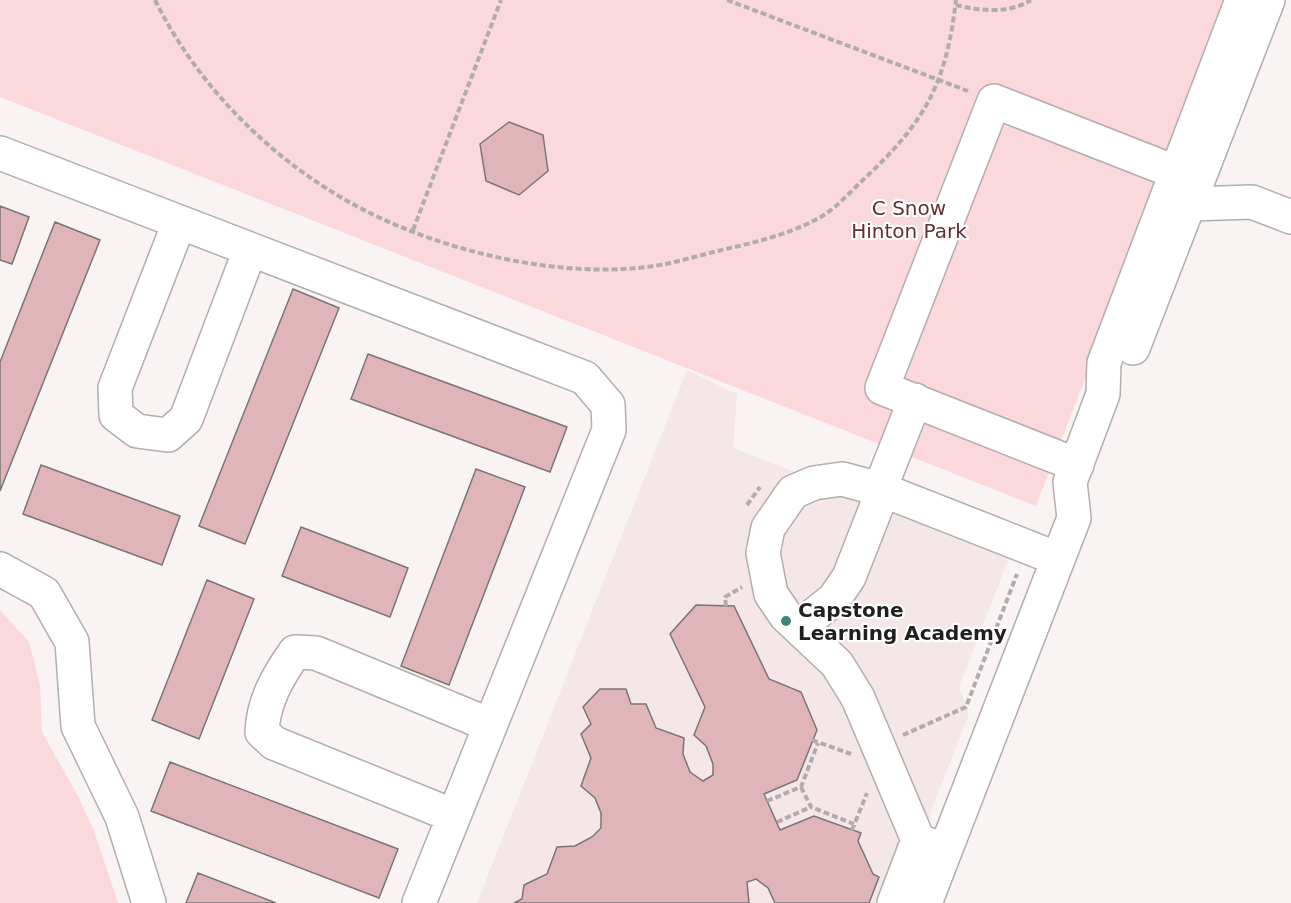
<svg xmlns="http://www.w3.org/2000/svg" width="1291" height="903" font-family="'DejaVu Sans',sans-serif">
<style>
.built{fill:#f5e6e7}
.green{fill:#fad8db}
.building{fill:#e0b5ba;stroke:#7b7576;stroke-width:1.5}
.lines{fill:none;stroke-linecap:round;stroke-linejoin:round}
.minor-casing{stroke:#b3adae;stroke-width:36}
.path{stroke:#b1acad;stroke-width:4;stroke-dasharray:6 3;stroke-linecap:butt}
.minor{stroke:#fff;stroke-width:33}
.poi-dot{fill:#408479;stroke:#fff;stroke-width:2}
.labels{text-anchor:middle;dominant-baseline:central;stroke-width:4.5;stroke-linejoin:round;paint-order:stroke}
.park-label{font-size:20px;fill:#642d36;stroke:#fff}
.poi-label{font-size:20px;font-weight:bold;fill:#211f1f;stroke:#fff;text-anchor:start}
</style>
<rect width="100%" height="100%" fill="#f9f3f4"/>
<path class="built" d="M 687,370 L 737,394 L 733,448 L 1010,555 L 959,687 L 969,714 L 931,811 L 919,879 L 910,903 L 477,903 Z"/>
<path class="green" d="M 0,0 L 1231,0 L 1036,506 L 0,97 Z
M 0,610 L 29,642 L 40,686 L 42,732 L 77,794 L 94,831 L 118,903 L 0,903 Z"/>
<path class="building" d="M 509,122 L 543,135 L 548,171 L 519,195 L 486,181 L 480,144 Z
M 0,206 L 29,217 L 12,264 L 0,260 Z
M 55,222 L 100,240 L 0,491 L 0,362 Z
M 293,289 L 339,308 L 245,544 L 199,526 Z
M 368,354 L 567,427 L 550,472 L 351,399 Z
M 41,465 L 180,516 L 162,565 L 23,514 Z
M 476,469 L 525,487 L 449,685 L 401,666 Z
M 301,527 L 408,568 L 390,617 L 282,576 Z
M 207,580 L 254,599 L 199,739 L 152,720 Z
M 696,605 L 734,606 L 769,679 L 801,692 L 817,730 L 797,780 L 764,794 L 780,830 L 814,816 L 861,833 L 858,841 L 873,874 L 879,877 L 869,903 L 775,903 L 768,888 L 756,879 L 747,882 L 749,903 L 514,903 L 522,899 L 524,885 L 547,874 L 557,847 L 575,846 L 592,837 L 601,828 L 601,813 L 595,798 L 581,786 L 591,758 L 581,734 L 591,724 L 583,707 L 600,689 L 626,689 L 631,704 L 646,704 L 656,728 L 684,738 L 683,754 L 690,772 L 703,781 L 713,775 L 713,764 L 706,746 L 694,735 L 705,707 L 670,634 Z
M 170,762 L 398,849 L 379,898 L 151,811 Z
M 198,873 L 276,903 L 186,903 Z"/>
<g class="lines">
<g class="minor-casing">
<path id="minor" d="M 0,153 L 585,378 L 608,405 L 609,430 L 419,903
M 1190,204 L 1252,202 L 1291,217
M 179,223 L 115,388 L 116,415 L 137,431 L 168,435 L 186,419 L 250,250
M 1133,348 L 1268,0
M 1077,465 L 882,388 L 994,101 L 1198,181
M 0,569 L 44,593 L 72,642 L 78,726 L 122,817 L 149,903
M 799,627 L 834,599 L 849,577 L 876,508 L 880,489 L 915,400
M 454,816 L 274,743 L 262,732 C 263,702 278,676 295,652 L 316,653 L 490,725
M 918,840 L 858,698 L 837,664 L 786,616 L 771,594 L 763,553 L 768,528 L 793,492 L 814,483 L 842,479 L 880,489 L 1058,559
M 894,903 L 918,840 L 938,848
M 925,903 L 1074,518 L 1070,482 L 1103,394 L 1104,363 L 1242,0"/>
</g>
<path class="path" d="M 155,0 C 199,89 277,166 366,211 C 448,253 568,281 660,265 C 682,261 704,254 726,249 C 758,242 796,232 824,215 C 838,206 851,191 863,180 C 925,122 946,85 956,0
M 727,0 L 968,91
M 956,5 C 980,11 1009,14 1031,0
M 413,230 L 501,0
M 747,505 L 760,487
M 726,606 L 725,597 L 742,587
M 903,735 L 966,707 L 1017,574
M 812,740 L 851,754
M 801,787 L 811,807 L 854,824
M 767,801 L 801,787 L 818,743
M 777,822 L 811,807
M 852,830 L 867,793"/>
<use href="#minor" class="minor"/>
</g>
<circle class="poi-dot" cx="786" cy="621" r="6"/>
<g class="labels">
<g class="park-label">
<text x="909" y="208">C Snow<tspan x="909" dy="23">Hinton Park</tspan></text>
</g>
<g class="poi-label">
<text x="798" y="610">Capstone<tspan x="798" dy="23">Learning Academy</tspan></text>
</g>
</g>
</svg>
